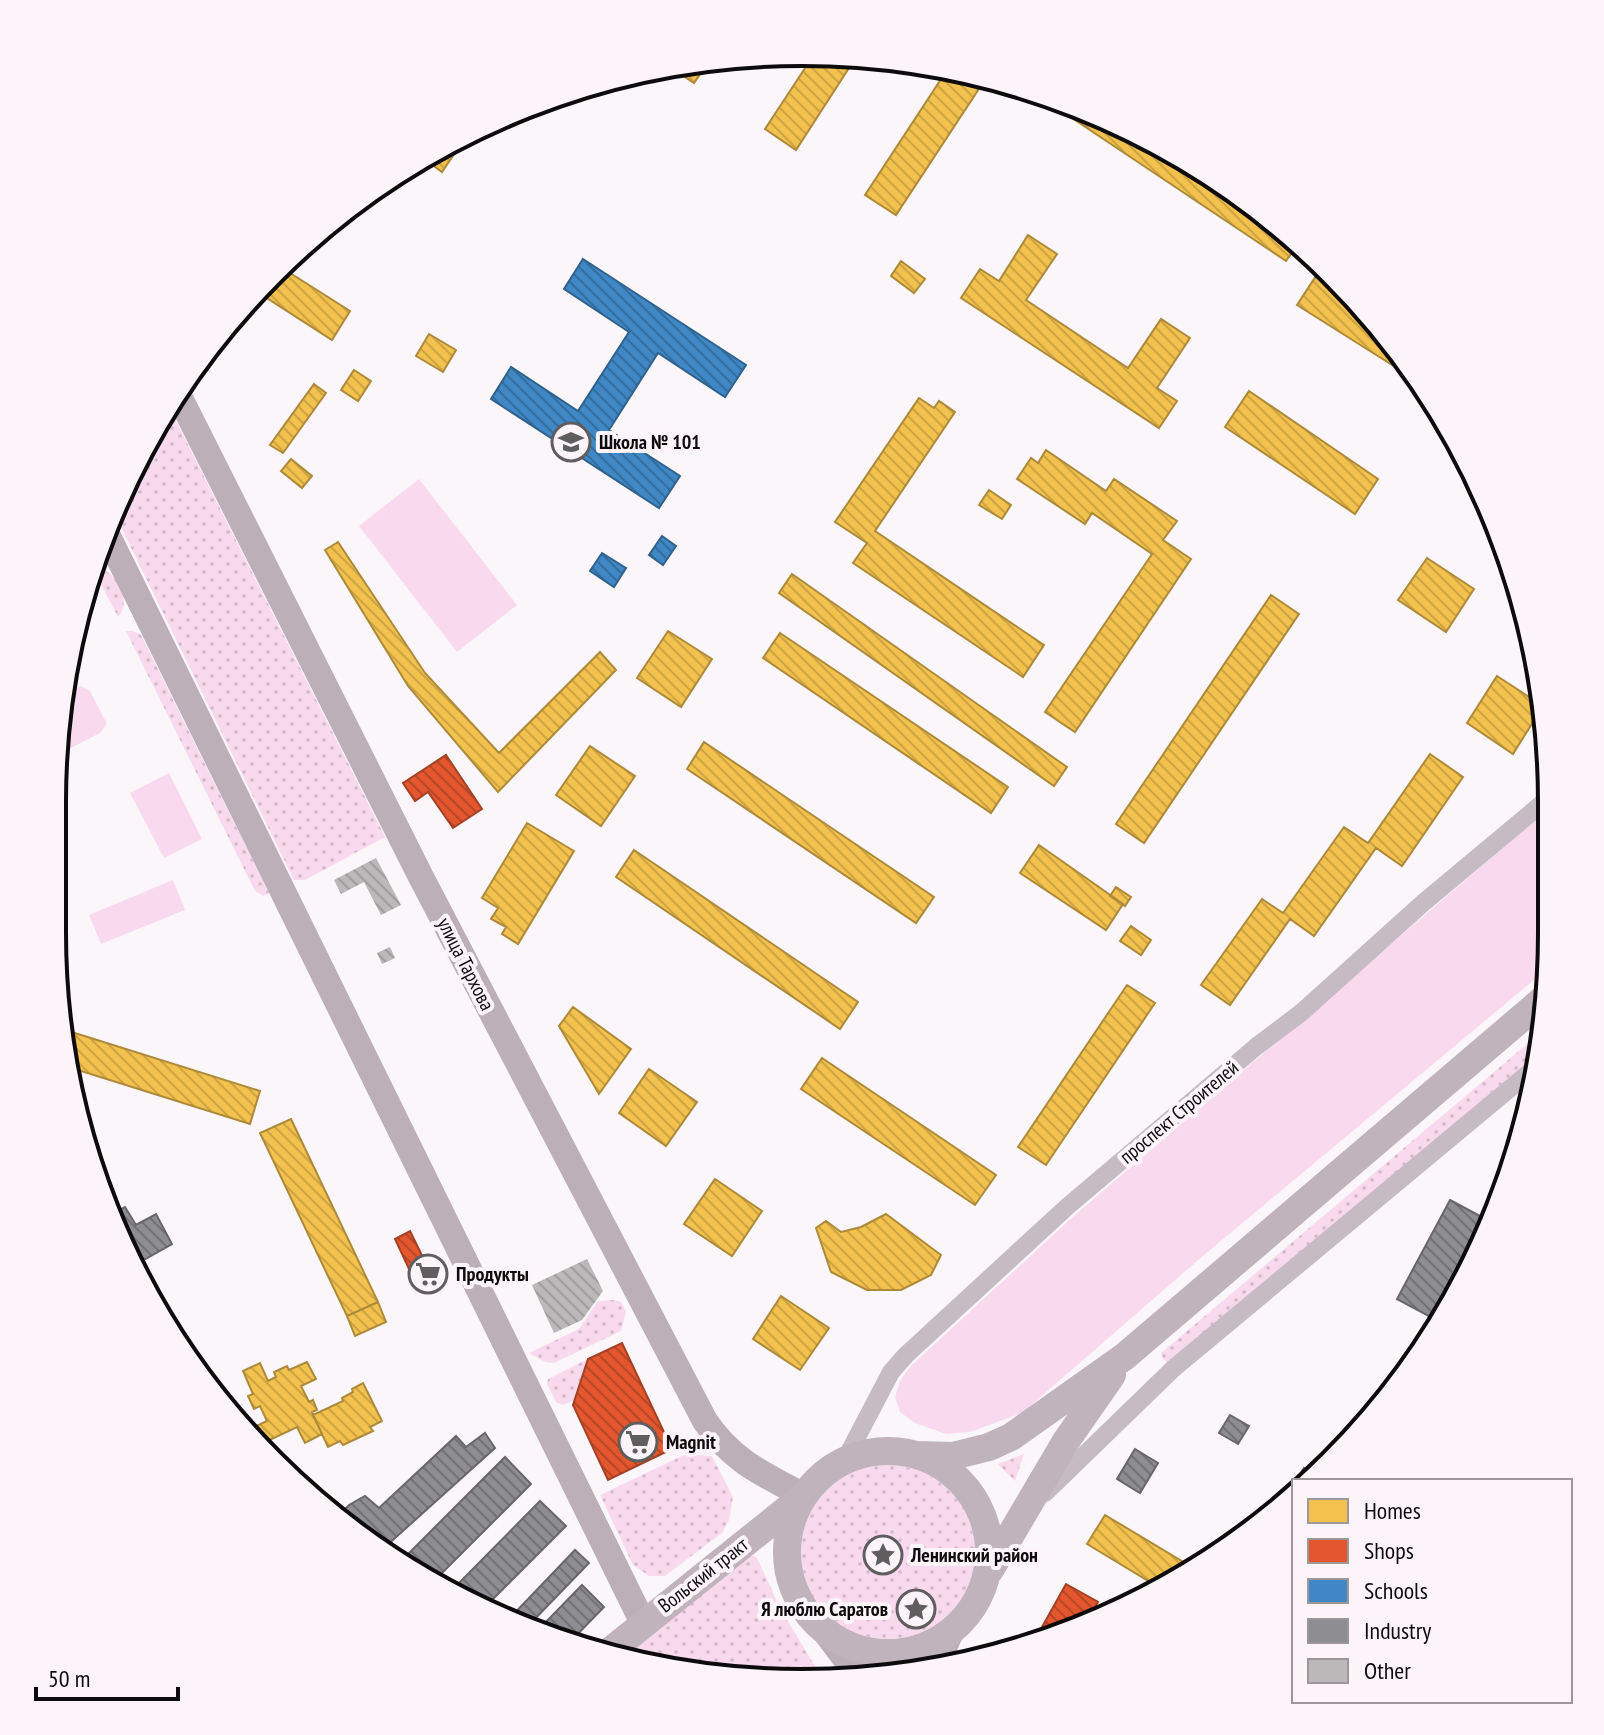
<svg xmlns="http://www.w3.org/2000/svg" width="1604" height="1735" font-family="'PT Sans Narrow',sans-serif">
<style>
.grass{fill:url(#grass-dots)}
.park{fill:#f9d9ed}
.homes{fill:url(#homes-back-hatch);stroke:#ad8a3a;stroke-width:2}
.shops{fill:url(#shops-back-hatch);stroke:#a44024;stroke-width:2}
.schools{fill:url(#schools-back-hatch);stroke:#30628e;stroke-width:2}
.industry{fill:url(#industry-back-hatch);stroke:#67666a;stroke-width:2}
.building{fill:url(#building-back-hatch)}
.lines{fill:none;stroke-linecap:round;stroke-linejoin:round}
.street{stroke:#c6bbc3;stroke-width:18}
.secondary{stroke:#bcafb8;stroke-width:26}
.primary{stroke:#c0b3bb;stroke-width:28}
.labels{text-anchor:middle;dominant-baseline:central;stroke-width:8;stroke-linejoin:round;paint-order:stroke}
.poi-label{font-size:20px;font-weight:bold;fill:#0d0b0c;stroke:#fdf4f9;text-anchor:start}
.street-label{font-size:20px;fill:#0d0b0c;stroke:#fdf4f9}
.rim{fill:none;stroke:#0d0b0c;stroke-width:4}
</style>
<defs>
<pattern id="grass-dots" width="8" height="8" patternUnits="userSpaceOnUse" patternTransform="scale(2)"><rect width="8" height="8" fill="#f9d9ed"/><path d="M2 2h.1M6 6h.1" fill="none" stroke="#d4b9ca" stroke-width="1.8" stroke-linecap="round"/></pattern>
<pattern id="homes-back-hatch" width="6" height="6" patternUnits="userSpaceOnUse" patternTransform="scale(2)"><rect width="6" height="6" fill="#f2c14e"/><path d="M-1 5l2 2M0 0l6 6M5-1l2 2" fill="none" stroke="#cea443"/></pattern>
<pattern id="shops-back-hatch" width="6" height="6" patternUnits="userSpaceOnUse" patternTransform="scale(2)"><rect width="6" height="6" fill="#e4572e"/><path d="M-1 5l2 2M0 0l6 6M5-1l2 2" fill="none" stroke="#b74626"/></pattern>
<pattern id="schools-back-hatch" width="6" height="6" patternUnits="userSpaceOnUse" patternTransform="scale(2)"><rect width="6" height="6" fill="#3f88c5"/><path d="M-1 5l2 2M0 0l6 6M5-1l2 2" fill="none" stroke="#336d9e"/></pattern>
<pattern id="industry-back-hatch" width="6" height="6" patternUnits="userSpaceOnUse" patternTransform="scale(2)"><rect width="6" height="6" fill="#8d8d92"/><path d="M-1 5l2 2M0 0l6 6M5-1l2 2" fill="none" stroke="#727176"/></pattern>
<pattern id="building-back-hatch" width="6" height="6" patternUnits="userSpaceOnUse" patternTransform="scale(2)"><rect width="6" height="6" fill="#bcb8ba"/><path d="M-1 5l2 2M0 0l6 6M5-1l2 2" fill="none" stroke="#a09d9f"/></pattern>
</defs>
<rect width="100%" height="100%" fill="#fbf6f9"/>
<path class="grass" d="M 168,405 L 385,837 L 305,880 L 294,880 L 112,509 Z
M 106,571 C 120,580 131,603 118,617 L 95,573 Z
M 126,631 L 133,631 L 141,635 L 269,893 L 263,896 L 255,891 Z
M 1546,1028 L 1541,1051 L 1168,1363 L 1163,1359 L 1161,1353 Z
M 614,1300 L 621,1302 L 626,1312 L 621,1331 L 554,1363 L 545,1362 L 529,1353 L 579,1329 L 598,1301 Z
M 588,1359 L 574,1400 L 563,1405 L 556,1402 L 547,1384 L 548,1379 Z
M 686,1454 L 712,1456 L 733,1497 L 729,1520 L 722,1533 L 665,1576 L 649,1576 L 633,1565 L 600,1495 Z
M 1024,1454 L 1015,1481 L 998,1464 Z
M801 1552a87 87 0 1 1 174 0a87 87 0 1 1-174 0Z
M 750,1554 L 757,1558 L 781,1610 L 824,1681 L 802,1683 L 621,1659 Z"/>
<path class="park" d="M 419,479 L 517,605 L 457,652 L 359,526 Z
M 81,686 L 90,691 L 107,724 L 100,733 L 61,753 L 64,694 Z
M 169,773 L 202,839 L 164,858 L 130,793 Z
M 1552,806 L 1547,969 L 1204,1255 L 1022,1413 L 970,1432 L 946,1434 L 915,1423 L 900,1412 L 895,1397 L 900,1381 L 911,1366 L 1076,1214 Z
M 173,880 L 185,910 L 101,944 L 89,915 Z"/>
<path class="homes" d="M 815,53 L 856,57 L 796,150 L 765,129 Z
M 709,61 L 694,83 L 667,65 Z
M 949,67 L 986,78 L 896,215 L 865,195 Z
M 1062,101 L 1089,109 L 1191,164 L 1243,198 L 1298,244 L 1286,261 L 1057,108 Z
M 467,135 L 442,172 L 423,158 Z
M 1028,235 L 1057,254 L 1026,300 L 1128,368 L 1161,319 L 1190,338 L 1157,388 L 1177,401 L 1159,428 L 961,298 L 980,269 L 999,281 Z
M 901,261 L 925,279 L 914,293 L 891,276 Z
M 279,266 L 350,311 L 332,340 L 256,291 Z
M 1318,273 L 1351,295 L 1427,387 L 1297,305 Z
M 429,334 L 456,350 L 443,372 L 416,356 Z
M 354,370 L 371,381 L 358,401 L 341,390 Z
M 314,384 L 326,393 L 283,453 L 270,445 Z
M 1249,391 L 1378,479 L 1355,514 L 1225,427 Z
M 919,398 L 934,408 L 939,401 L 955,412 L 875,531 L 1044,645 L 1023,677 L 853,563 L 867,543 L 835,522 Z
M 1046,450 L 1106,491 L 1114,479 L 1177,521 L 1163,540 L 1191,559 L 1075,732 L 1045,712 L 1152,554 L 1092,513 L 1085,524 L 1017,479 L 1031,458 L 1038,463 Z
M 291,459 L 312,476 L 302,488 L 281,471 Z
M 989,490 L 1011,505 L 1002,519 L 979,505 Z
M 338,542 L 425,673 L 499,753 L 600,652 L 616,670 L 498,792 L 408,686 L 325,550 Z
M 1427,558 L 1474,589 L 1446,632 L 1398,600 Z
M 792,574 L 1067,767 L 1054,786 L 779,593 Z
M 1271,595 L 1299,614 L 1144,843 L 1116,824 Z
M 668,631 L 712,659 L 681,707 L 637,678 Z
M 780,633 L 1008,787 L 991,813 L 763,658 Z
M 1497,676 L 1543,706 L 1513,754 L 1467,723 Z
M 704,742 L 934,897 L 916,923 L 687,769 Z
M 590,746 L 635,776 L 601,826 L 556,795 Z
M 1430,754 L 1463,777 L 1402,866 L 1376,848 L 1314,936 L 1290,919 L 1230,1005 L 1201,985 L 1262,899 L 1283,913 L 1344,827 L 1368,843 Z
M 527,823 L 574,851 L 518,944 L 502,934 L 506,927 L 491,919 L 498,908 L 482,898 Z
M 1039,845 L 1123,904 L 1106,930 L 1020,873 Z
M 634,850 L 858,1002 L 840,1029 L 616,877 Z
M 1116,887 L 1131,897 L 1125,906 L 1110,896 Z
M 1131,926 L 1151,940 L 1141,955 L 1120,941 Z
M 1127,985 L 1155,1003 L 1046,1165 L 1018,1147 Z
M 573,1007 L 631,1049 L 599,1094 L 559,1026 Z
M 62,1029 L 260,1091 L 250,1124 L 65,1066 Z
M 822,1058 L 996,1175 L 975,1205 L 801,1089 Z
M 649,1069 L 697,1102 L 666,1146 L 619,1113 Z
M 291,1119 L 378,1302 L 347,1316 L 260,1133 Z
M 715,1179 L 762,1211 L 732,1256 L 684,1224 Z
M 886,1214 L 941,1255 L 931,1275 L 901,1290 L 867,1290 L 831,1272 L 816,1228 L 826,1221 L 841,1232 L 861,1227 Z
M 781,1296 L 829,1328 L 800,1370 L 753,1339 Z
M 378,1302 L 386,1322 L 355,1336 L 347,1316 Z
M 307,1362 L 316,1379 L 301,1386 L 309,1402 L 313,1400 L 317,1410 L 312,1412 L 322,1434 L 305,1443 L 297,1427 L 259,1445 L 248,1430 L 267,1421 L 260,1406 L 254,1409 L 248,1396 L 253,1394 L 243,1371 L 260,1363 L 268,1381 L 276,1377 L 274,1372 L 287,1366 L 289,1370 Z
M 363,1383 L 382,1421 L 370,1427 L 373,1431 L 343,1445 L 340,1441 L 328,1447 L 313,1415 L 343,1401 L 342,1398 L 353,1392 L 352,1389 Z
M 1105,1515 L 1195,1569 L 1160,1588 L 1087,1544 Z"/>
<path class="shops" d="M 446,755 L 482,809 L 453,828 L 428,792 L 415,801 L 403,783 Z
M 410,1231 L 433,1278 L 417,1286 L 395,1239 Z
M 622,1343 L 672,1449 L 608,1480 L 573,1405 L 588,1359 Z
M 1066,1584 L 1098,1602 L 1083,1628 L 1033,1643 Z"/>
<path class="schools" d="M 583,259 L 746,365 L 725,397 L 658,353 L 609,430 L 680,476 L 659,508 L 491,399 L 511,367 L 578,411 L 629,332 L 564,289 Z
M 662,536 L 676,546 L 663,565 L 649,555 Z
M 602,553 L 626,568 L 614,587 L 590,571 Z"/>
<path class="industry" d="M 1450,1200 L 1491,1222 L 1438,1321 L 1397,1299 Z
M 125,1207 L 136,1225 L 156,1214 L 172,1244 L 131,1267 L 112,1214 Z
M 1230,1415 L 1249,1426 L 1238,1444 L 1219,1433 Z
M 485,1433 L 495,1448 L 384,1548 L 337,1517 L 349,1505 L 365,1496 L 379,1508 L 456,1436 L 466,1447 Z
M 1135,1449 L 1158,1463 L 1140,1493 L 1117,1479 Z
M 505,1457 L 531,1484 L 434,1581 L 402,1560 Z
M 1304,1468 L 1316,1476 L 1311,1481 L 1296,1481 Z
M 1294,1484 L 1294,1495 L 1279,1507 Z
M 540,1501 L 566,1526 L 482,1610 L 450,1592 Z
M 575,1550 L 589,1563 L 527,1627 L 508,1620 Z
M 582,1585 L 604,1607 L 569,1643 L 537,1631 Z"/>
<path class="building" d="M 376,858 L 401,905 L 381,915 L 364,882 L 341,894 L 334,880 Z
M 390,947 L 395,958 L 382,964 L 377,953 Z
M 587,1259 L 603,1291 L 582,1320 L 554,1333 L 532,1285 Z"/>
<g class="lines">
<path class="street" d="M 845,1460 L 891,1372 L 906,1355 L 1068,1206 L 1257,1046 L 1302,1012 L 1423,903 L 1551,796
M 1045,1493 L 1174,1368 L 1537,1066"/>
<path class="secondary" d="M 176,390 L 421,877 L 705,1421 C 732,1461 763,1474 804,1496
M 105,530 L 643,1623
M 823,1629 L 859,1677
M 934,1670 L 951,1632"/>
<path class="primary" d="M787 1552a101 101 0 1 1 202 0a101 101 0 1 1-202 0Z
M 917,1455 L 953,1456 L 989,1447 L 1011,1437 L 1124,1357 L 1546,997
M 990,1570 L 1066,1441 L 1112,1375
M 604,1656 L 800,1499"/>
</g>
<defs>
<g id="school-ring" transform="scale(2)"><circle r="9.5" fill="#fdf4f9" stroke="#605d5f" stroke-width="1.5"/><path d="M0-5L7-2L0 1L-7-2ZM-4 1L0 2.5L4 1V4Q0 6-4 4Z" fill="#605d5f"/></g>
<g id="supermarket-ring" transform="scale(2)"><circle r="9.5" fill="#fdf4f9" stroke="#605d5f" stroke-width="1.5"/><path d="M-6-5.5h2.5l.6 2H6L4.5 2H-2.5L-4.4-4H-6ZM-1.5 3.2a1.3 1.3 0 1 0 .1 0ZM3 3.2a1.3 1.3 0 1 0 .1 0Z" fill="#605d5f"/></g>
<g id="sight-ring" transform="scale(2)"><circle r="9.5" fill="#fdf4f9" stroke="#605d5f" stroke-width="1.5"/><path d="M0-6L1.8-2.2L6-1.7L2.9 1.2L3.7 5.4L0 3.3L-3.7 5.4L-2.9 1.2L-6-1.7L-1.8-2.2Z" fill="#605d5f"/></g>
</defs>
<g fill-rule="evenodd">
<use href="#school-ring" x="571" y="442"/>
<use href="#supermarket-ring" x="428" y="1274"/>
<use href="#supermarket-ring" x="638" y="1442"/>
<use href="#sight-ring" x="883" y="1555"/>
<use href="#sight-ring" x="916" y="1609"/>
</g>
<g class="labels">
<g class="poi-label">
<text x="599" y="442">Школа № 101</text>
<text x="456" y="1274">Продукты</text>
<text x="666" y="1442">Magnit</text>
<text x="911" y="1555">Ленинский район</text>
<text x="888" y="1609" text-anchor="end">Я люблю Саратов</text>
</g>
<g class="street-label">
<text transform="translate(466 964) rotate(63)">улица Тархова</text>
<text transform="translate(1179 1112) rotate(-40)">проспект Строителей</text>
<text transform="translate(703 1575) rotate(-38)">Вольский тракт</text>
</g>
</g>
<path d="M0 0H1604V1735H0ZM802 66H802A736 736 0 0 1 1538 802V933A736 736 0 0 1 802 1669H802A736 736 0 0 1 66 933V802A736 736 0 0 1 802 66Z" fill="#fdf4f9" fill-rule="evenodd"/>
<path class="rim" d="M802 66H802A736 736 0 0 1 1538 802V933A736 736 0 0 1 802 1669H802A736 736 0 0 1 66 933V802A736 736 0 0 1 802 66Z"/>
<rect x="1292" y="1479" width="280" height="224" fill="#fdf4f9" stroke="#9d979a" stroke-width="2"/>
<rect x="1308" y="1499" width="40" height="24" fill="#f2c14e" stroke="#9d979a" stroke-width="2"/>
<text x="1364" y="1519" font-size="24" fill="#0d0b0c">Homes</text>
<rect x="1308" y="1539" width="40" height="24" fill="#e4572e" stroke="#9d979a" stroke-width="2"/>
<text x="1364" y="1559" font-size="24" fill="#0d0b0c">Shops</text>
<rect x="1308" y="1579" width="40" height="24" fill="#3f88c5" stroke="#9d979a" stroke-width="2"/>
<text x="1364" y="1599" font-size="24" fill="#0d0b0c">Schools</text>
<rect x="1308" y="1619" width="40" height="24" fill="#8d8d92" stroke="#9d979a" stroke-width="2"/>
<text x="1364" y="1639" font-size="24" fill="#0d0b0c">Industry</text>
<rect x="1308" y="1659" width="40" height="24" fill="#bcb8ba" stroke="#9d979a" stroke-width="2"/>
<text x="1364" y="1679" font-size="24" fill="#0d0b0c">Other</text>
<path d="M36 1687v12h142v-12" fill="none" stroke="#0d0b0c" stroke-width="4"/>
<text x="48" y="1687" font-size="24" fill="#0d0b0c" stroke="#fdf4f9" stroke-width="6" paint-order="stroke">50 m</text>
</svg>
